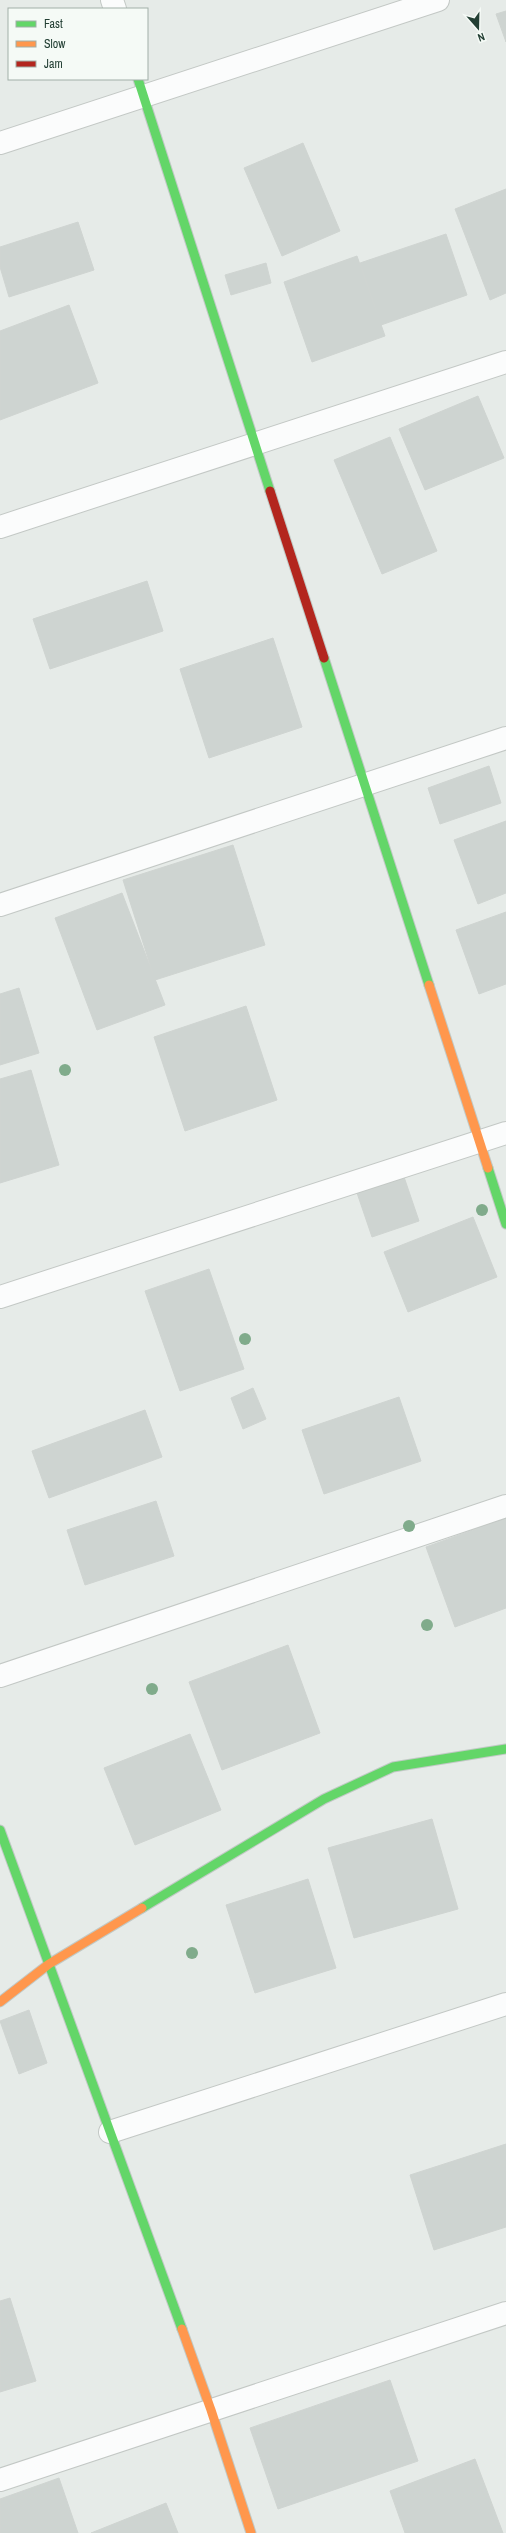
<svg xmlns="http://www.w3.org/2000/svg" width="506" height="2533" font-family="'Archivo Narrow',sans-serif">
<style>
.building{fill:#ced4d1;stroke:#cfd4d1}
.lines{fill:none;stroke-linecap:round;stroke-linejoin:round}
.street-casing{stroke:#c3c8c5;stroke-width:24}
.fast-casing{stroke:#c1c9c5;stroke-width:11}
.slow-casing{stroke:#c1c9c5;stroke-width:11}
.jam-casing{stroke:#c1c9c5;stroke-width:11}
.street{stroke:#fbfcfc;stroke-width:22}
.fast{stroke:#63d668;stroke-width:9}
.slow{stroke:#ff974d;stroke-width:9}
.jam{stroke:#b3261e;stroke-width:9}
.tree{fill:#80ab8b}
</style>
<rect width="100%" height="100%" fill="#e6ebe8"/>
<path class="building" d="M 506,11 L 506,42 L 496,14 Z
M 303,143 L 340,231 L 282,256 L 244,168 Z
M 506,189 L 506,293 L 490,300 L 455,209 Z
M 78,222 L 94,270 L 9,297 L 0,267 L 0,247 Z
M 446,234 L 467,295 L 381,325 L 360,263 Z
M 357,256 L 385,336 L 312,362 L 284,282 Z
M 266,263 L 271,283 L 231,295 L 225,275 Z
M 69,305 L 98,383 L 0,420 L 0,331 Z
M 478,396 L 504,458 L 425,490 L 399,429 Z
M 390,437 L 437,551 L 382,574 L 334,460 Z
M 147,581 L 163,631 L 50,669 L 33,619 Z
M 273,638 L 302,727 L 209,758 L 180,669 Z
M 489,766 L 501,803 L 440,824 L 428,788 Z
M 506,821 L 506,893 L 478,904 L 454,840 Z
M 233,845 L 265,945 L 155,980 L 123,880 Z
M 122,893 L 165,1005 L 97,1030 L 55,918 Z
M 506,912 L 506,984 L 479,994 L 456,930 Z
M 19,988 L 39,1053 L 0,1065 L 0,994 Z
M 246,1006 L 277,1100 L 185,1131 L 154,1037 Z
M 31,1070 L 59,1165 L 0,1183 L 0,1079 Z
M 402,1171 L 419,1221 L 372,1237 L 355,1187 Z
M 473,1217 L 497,1277 L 408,1312 L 384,1252 Z
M 209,1269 L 244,1369 L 180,1391 L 145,1291 Z
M 253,1388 L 266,1419 L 243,1429 L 231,1398 Z
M 399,1397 L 421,1461 L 324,1494 L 302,1430 Z
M 145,1410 L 162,1457 L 49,1498 L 32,1451 Z
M 156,1501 L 174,1556 L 85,1585 L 67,1530 Z
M 506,1518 L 506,1608 L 455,1627 L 426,1547 Z
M 288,1645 L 320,1733 L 222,1770 L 189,1682 Z
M 190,1734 L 221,1810 L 135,1845 L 104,1768 Z
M 432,1819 L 458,1909 L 354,1938 L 328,1848 Z
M 308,1879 L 336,1968 L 255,1993 L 226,1905 Z
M 29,2010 L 47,2063 L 19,2074 L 0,2021 Z
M 506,2144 L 506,2227 L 434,2250 L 410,2175 Z
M 10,2298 L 36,2381 L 0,2392 L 0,2301 Z
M 390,2380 L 418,2461 L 278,2509 L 250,2428 Z
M 475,2459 L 503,2533 L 405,2533 L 390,2491 Z
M 59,2478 L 78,2533 L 0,2533 L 0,2499 Z
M 166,2503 L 178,2533 L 91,2533 Z"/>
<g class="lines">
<g class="street-casing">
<path id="street" d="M 112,0 L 115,9
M 0,143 L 438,0
M 0,527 L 506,362
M 0,905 L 506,738
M 0,1297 L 506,1133
M 0,1676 L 506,1506
M 110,2132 L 506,2004
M 0,2480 L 506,2313"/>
</g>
<g class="fast-casing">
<path id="fast" d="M 138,79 L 270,491
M 324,658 L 429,985
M 488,1168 L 506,1224
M 0,1830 L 182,2329
M 142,1908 L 324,1799 L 393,1767 L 506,1749"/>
</g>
<g class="slow-casing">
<path id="slow" d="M 429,985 L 488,1168
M 0,2002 L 49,1964 L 142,1908
M 182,2329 L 211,2410 L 251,2533"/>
</g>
<g class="jam-casing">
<path id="jam" d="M 270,491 L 324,658"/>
</g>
<use href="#street" class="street"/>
<use href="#fast" class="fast"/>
<use href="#slow" class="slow"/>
<use href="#jam" class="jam"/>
</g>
<g class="tree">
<circle cx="65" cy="1070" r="6"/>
<circle cx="482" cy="1210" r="6"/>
<circle cx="245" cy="1339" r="6"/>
<circle cx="409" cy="1526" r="6"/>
<circle cx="427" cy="1625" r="6"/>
<circle cx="152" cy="1689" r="6"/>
<circle cx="192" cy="1953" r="6"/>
</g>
<rect x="8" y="8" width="140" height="72" fill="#f5faf6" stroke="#a1afa8"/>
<rect x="16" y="21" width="20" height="6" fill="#63d668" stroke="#a1afa8"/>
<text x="44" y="28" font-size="12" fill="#233f34">Fast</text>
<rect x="16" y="41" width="20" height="6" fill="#ff974d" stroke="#a1afa8"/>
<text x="44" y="48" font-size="12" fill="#233f34">Slow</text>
<rect x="16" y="61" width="20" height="6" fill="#b3261e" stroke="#a1afa8"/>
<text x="44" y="68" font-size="12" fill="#233f34">Jam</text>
<g transform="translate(478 28) rotate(160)" stroke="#f5faf6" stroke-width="3" paint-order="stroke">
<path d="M0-3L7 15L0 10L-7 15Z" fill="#233f34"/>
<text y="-6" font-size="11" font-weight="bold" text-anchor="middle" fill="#233f34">N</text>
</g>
</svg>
